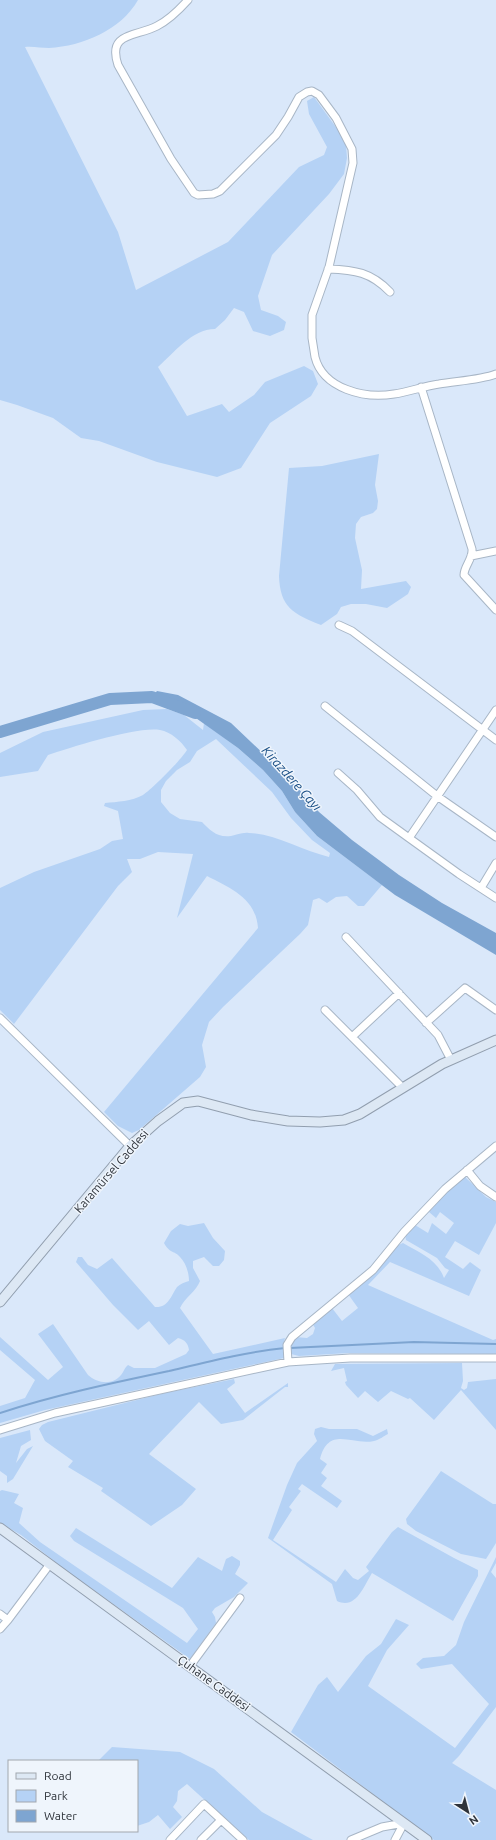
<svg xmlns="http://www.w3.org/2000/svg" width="496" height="1840" font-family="Ubuntu,sans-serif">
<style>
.green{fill:#b5d2f5;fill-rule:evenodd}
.water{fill:#7ea5d1}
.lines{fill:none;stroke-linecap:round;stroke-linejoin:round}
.stream{stroke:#7ea5d1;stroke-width:2}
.river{stroke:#7ea5d1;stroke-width:12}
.minor-casing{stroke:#a8b6c6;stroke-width:9}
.major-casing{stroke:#919eae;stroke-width:11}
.minor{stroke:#fff;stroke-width:7}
.major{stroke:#dde8f4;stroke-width:9}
.labels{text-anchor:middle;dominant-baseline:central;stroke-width:3;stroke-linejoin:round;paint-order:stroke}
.street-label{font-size:12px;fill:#2e333a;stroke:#eff5fc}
.water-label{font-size:13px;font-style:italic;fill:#154b83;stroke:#eff5fc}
</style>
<rect width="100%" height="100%" fill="#dae8fa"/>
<path class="green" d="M 0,0 L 138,0 C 121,30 83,46 49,48 C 41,48 33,46 25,47 L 118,232 L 136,290 L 228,242 L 299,167 L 324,155 L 327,147 L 309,114 L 307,101 L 314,97 L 338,130 L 346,145 L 347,158 L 344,174 L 329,194 L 272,255 L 258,296 L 261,310 L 278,316 L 286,322 L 284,330 L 270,336 L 253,331 L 244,312 L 234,308 L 225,320 L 215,329 C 192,329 174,353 158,367 L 187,416 L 222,404 L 229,412 L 254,395 L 265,382 L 304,366 L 313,371 L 318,384 L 311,396 L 270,423 L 241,468 L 217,477 L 157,462 L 99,441 L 81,438 L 53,418 L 17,405 L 0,400 Z
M 379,454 L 375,485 L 378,501 L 377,509 L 373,513 L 361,517 L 356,524 L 355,538 L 362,570 L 361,589 L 406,581 L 411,587 L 408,594 L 387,608 L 366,604 L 351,604 L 341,607 L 337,614 L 321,625 C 293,614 280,607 279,576 L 289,468 L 322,466 Z
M 167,709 L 184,715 L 203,730 L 204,723 L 238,748 L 263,770 L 282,791 L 295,812 L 317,836 L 382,885 L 364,906 L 358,906 L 347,896 L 336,897 L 327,903 L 319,898 L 313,900 L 308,925 L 300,934 L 223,1007 L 209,1022 L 202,1045 L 206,1067 L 200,1077 L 139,1130 L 132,1133 L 118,1126 L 104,1112 L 258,928 C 256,898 230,888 207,876 L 177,918 L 193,854 L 158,852 L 140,859 L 127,859 L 132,872 L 118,886 L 14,1024 L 0,1010 L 0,888 L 34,872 L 100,849 L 112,841 L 123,839 L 118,811 L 104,806 L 105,803 C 117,802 132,801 143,795 C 152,789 181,760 187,750 C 181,741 171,732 160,730 C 138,726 72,747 48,755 L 38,771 L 0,777 L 0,753 L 43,732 L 143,710 ZM 216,739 L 272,792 L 291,818 L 312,840 L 330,853 L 329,857 C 303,851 276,834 249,833 C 242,832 237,835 231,836 C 217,838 210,830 202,822 L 180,819 L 170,813 L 161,802 L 161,790 L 166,781 L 177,770 L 190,762 L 197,751 Z
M 464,1176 L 486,1197 L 496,1202 L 496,1223 L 479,1255 L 455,1241 L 445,1257 L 463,1269 L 470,1262 L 481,1270 L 469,1296 L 390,1262 L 368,1285 L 493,1340 L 496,1339 L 496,1354 L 348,1353 L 299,1356 L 291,1354 L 289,1348 L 296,1337 L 307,1338 L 313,1334 L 315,1328 L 312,1323 L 332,1308 L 342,1321 L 358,1308 L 348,1294 L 379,1269 L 396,1246 L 403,1243 C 420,1253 437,1259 444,1278 L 449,1270 L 445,1268 L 437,1258 L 406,1240 L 405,1235 L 415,1225 L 428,1233 L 432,1223 L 446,1234 L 454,1223 L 440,1212 L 436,1218 L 429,1212 L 447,1192 Z
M 204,1223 L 213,1238 L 225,1251 L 224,1260 L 219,1266 L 213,1266 L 204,1257 L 193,1261 L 193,1268 L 200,1281 C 196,1292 185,1297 180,1308 L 213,1354 L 285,1338 L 283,1345 L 284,1358 L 45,1410 L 0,1423 L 0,1406 L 25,1398 L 35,1380 L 0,1350 L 0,1337 L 48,1380 L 63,1367 L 38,1334 L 53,1324 L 88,1375 C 97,1383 112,1386 121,1375 C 124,1372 124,1368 128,1365 L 134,1368 L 155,1368 L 186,1354 L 189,1350 C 188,1343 185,1340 178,1338 L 169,1345 L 149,1321 L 138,1330 L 113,1305 L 76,1262 L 78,1257 L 82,1257 L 88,1265 L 97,1269 L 112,1258 L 155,1307 C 168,1308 171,1296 177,1287 C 180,1284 185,1282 189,1281 C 189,1273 186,1263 180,1257 C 174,1250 170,1254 164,1243 L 171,1231 L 180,1224 L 188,1226 Z
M 462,1363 L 463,1381 L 461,1388 L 464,1390 L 467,1388 L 468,1382 L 496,1379 L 496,1430 L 461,1390 L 434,1420 L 410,1398 L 408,1399 L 391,1391 L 378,1402 L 365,1391 L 358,1398 L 346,1385 L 345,1382 L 347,1381 L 344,1368 L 331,1371 L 335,1364 Z
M 234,1379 L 235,1383 L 227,1389 L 245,1413 L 288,1383 L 288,1387 L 285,1387 L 243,1420 L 221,1424 L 199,1402 L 149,1454 L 196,1489 L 182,1505 L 151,1526 L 101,1491 L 103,1488 L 68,1467 L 73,1461 L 45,1441 L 39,1429 L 42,1425 L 48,1422 L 165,1393 Z
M 321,1427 L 329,1429 L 357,1429 L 373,1436 L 387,1429 L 388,1434 C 384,1436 379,1440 374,1441 C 352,1446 329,1425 320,1459 L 327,1464 L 321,1473 L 327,1478 L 321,1486 L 342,1501 L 337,1508 L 302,1484 L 298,1489 L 301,1491 L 289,1507 L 292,1510 L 273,1540 L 336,1582 L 345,1569 L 353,1578 L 358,1580 L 369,1571 L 366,1567 L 392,1532 L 398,1527 L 454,1558 L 478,1570 L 478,1576 L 453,1621 L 372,1573 C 364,1586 356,1610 337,1601 L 332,1584 L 268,1538 L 287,1485 L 297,1463 L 317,1441 L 314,1434 L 315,1429 Z
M 30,1430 L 31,1440 L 21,1446 L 16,1463 L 27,1449 L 33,1446 L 13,1479 L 7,1483 L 7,1476 L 0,1471 L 0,1438 Z
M 441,1471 L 493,1504 L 496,1504 L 496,1543 L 486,1559 L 461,1554 L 416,1531 L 407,1524 L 406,1519 Z
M 2,1490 L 19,1494 L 14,1503 L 23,1508 L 19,1523 L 40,1542 L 187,1643 L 198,1629 L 183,1608 L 74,1541 L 70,1536 L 76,1528 L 172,1588 L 198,1557 L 222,1571 L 226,1559 L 232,1556 L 240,1561 L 240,1565 L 235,1574 L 248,1583 L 234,1597 L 215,1608 L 212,1612 L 215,1617 L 216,1623 L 190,1659 L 63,1568 L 21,1535 L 0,1523 L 0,1491 Z
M 496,1557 L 496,1563 L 491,1572 L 496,1578 L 496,1707 L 459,1756 L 452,1763 L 496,1790 L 496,1840 L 434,1840 L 291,1732 L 318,1685 L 327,1677 L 338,1692 L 366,1656 L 381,1644 L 396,1619 L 409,1625 L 387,1650 L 368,1686 L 455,1748 L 489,1704 L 452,1664 L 421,1669 L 416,1664 L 423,1658 L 444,1656 L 456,1645 L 464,1622 Z
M 112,1747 L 180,1752 L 214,1769 L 262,1812 L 313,1840 L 249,1840 L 187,1784 L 178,1791 L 177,1801 L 173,1807 L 182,1817 L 170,1829 L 158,1815 L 149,1822 L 137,1826 L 137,1761 L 98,1761 Z"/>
<path class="water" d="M 157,691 L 178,695 L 231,723 L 288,777 L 319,812 L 352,840 L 399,875 L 442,903 L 496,933 L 496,955 L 395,895 L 317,836 L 295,812 L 282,791 L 263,770 L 238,748 L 172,701 L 152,697 Z"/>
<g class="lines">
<path class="stream" d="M 290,1348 L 414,1342 L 496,1344
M 0,1413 C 55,1395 112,1383 169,1371 C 207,1362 246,1352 285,1348"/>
<path class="river" d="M 0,732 L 110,699 L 152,697 L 195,713"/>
<g class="minor-casing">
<path id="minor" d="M 188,0 C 179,10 169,20 157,26 C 136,37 107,32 118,65 L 171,159 L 194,193 L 198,195 L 213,194 L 220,191 L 276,135 L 288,117 L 299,97 L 307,92 L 312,91 L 319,95 L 336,118 L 352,149 L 353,163 L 329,267 L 312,315 L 312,338 L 315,357 C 323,389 365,399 394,394 C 409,392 424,386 439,384 C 456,381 481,380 496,374
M 328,269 C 355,270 371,272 390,292
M 421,387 L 472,549 C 473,559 464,566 464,575 L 496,610
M 471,556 L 496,551
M 339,625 L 352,631 L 496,740
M 325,706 L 437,796 L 496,837
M 496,710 L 409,838 L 459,874 L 496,898
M 338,773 L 357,790 L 380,817 L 409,838
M 481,888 L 496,863
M 346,937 L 438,1035 L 451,1060
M 325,1010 L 403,1088
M 0,1018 L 130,1146
M 426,1023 L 465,988 L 496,1010
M 352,1037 L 399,993
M 467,1170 L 480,1186 L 496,1197
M 288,1362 L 287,1345 L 292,1337 L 373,1270 L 404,1232 L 445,1189 L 496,1146
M 0,1430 L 55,1413 L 288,1362 L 350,1358 L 496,1358
M 0,1614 L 8,1620
M 0,1629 L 8,1620 L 50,1564
M 190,1666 L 240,1598
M 170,1840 L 204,1804 L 243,1840
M 201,1840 L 221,1820
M 351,1840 L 382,1827 L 404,1823
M 395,1840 L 404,1823"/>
</g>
<g class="major-casing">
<path id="major" d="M 0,1302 L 130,1146 L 158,1121 L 183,1103 L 198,1101 L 251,1115 L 288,1121 L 320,1122 L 344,1120 L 360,1114 L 442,1064 L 496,1040
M 0,1528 L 427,1840"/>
</g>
<use href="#minor" class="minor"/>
<use href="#major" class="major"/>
</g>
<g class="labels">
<g class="street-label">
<text transform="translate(111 1171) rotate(-49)">Karamürsel Caddesi</text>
<text transform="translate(214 1683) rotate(36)">Çuhane Caddesi</text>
</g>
<g class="water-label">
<text transform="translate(292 778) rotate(48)">Kirazdere Çayı</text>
</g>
</g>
<rect x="8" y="1760" width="130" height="72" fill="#eff5fc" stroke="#a2a7ae"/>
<rect x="16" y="1773" width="20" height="6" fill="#dde8f4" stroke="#a2a7ae"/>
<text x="44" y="1780" font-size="12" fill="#2e333a">Road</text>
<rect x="16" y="1790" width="20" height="12" fill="#b5d2f5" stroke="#a2a7ae"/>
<text x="44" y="1800" font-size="12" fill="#2e333a">Park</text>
<rect x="16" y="1810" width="20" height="12" fill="#7ea5d1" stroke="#a2a7ae"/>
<text x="44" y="1820" font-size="12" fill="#2e333a">Water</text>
<g transform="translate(468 1812) rotate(144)" stroke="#eff5fc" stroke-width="3" paint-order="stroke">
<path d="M0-3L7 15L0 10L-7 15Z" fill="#2e333a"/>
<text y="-6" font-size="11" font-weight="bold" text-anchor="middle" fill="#2e333a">N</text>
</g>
</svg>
